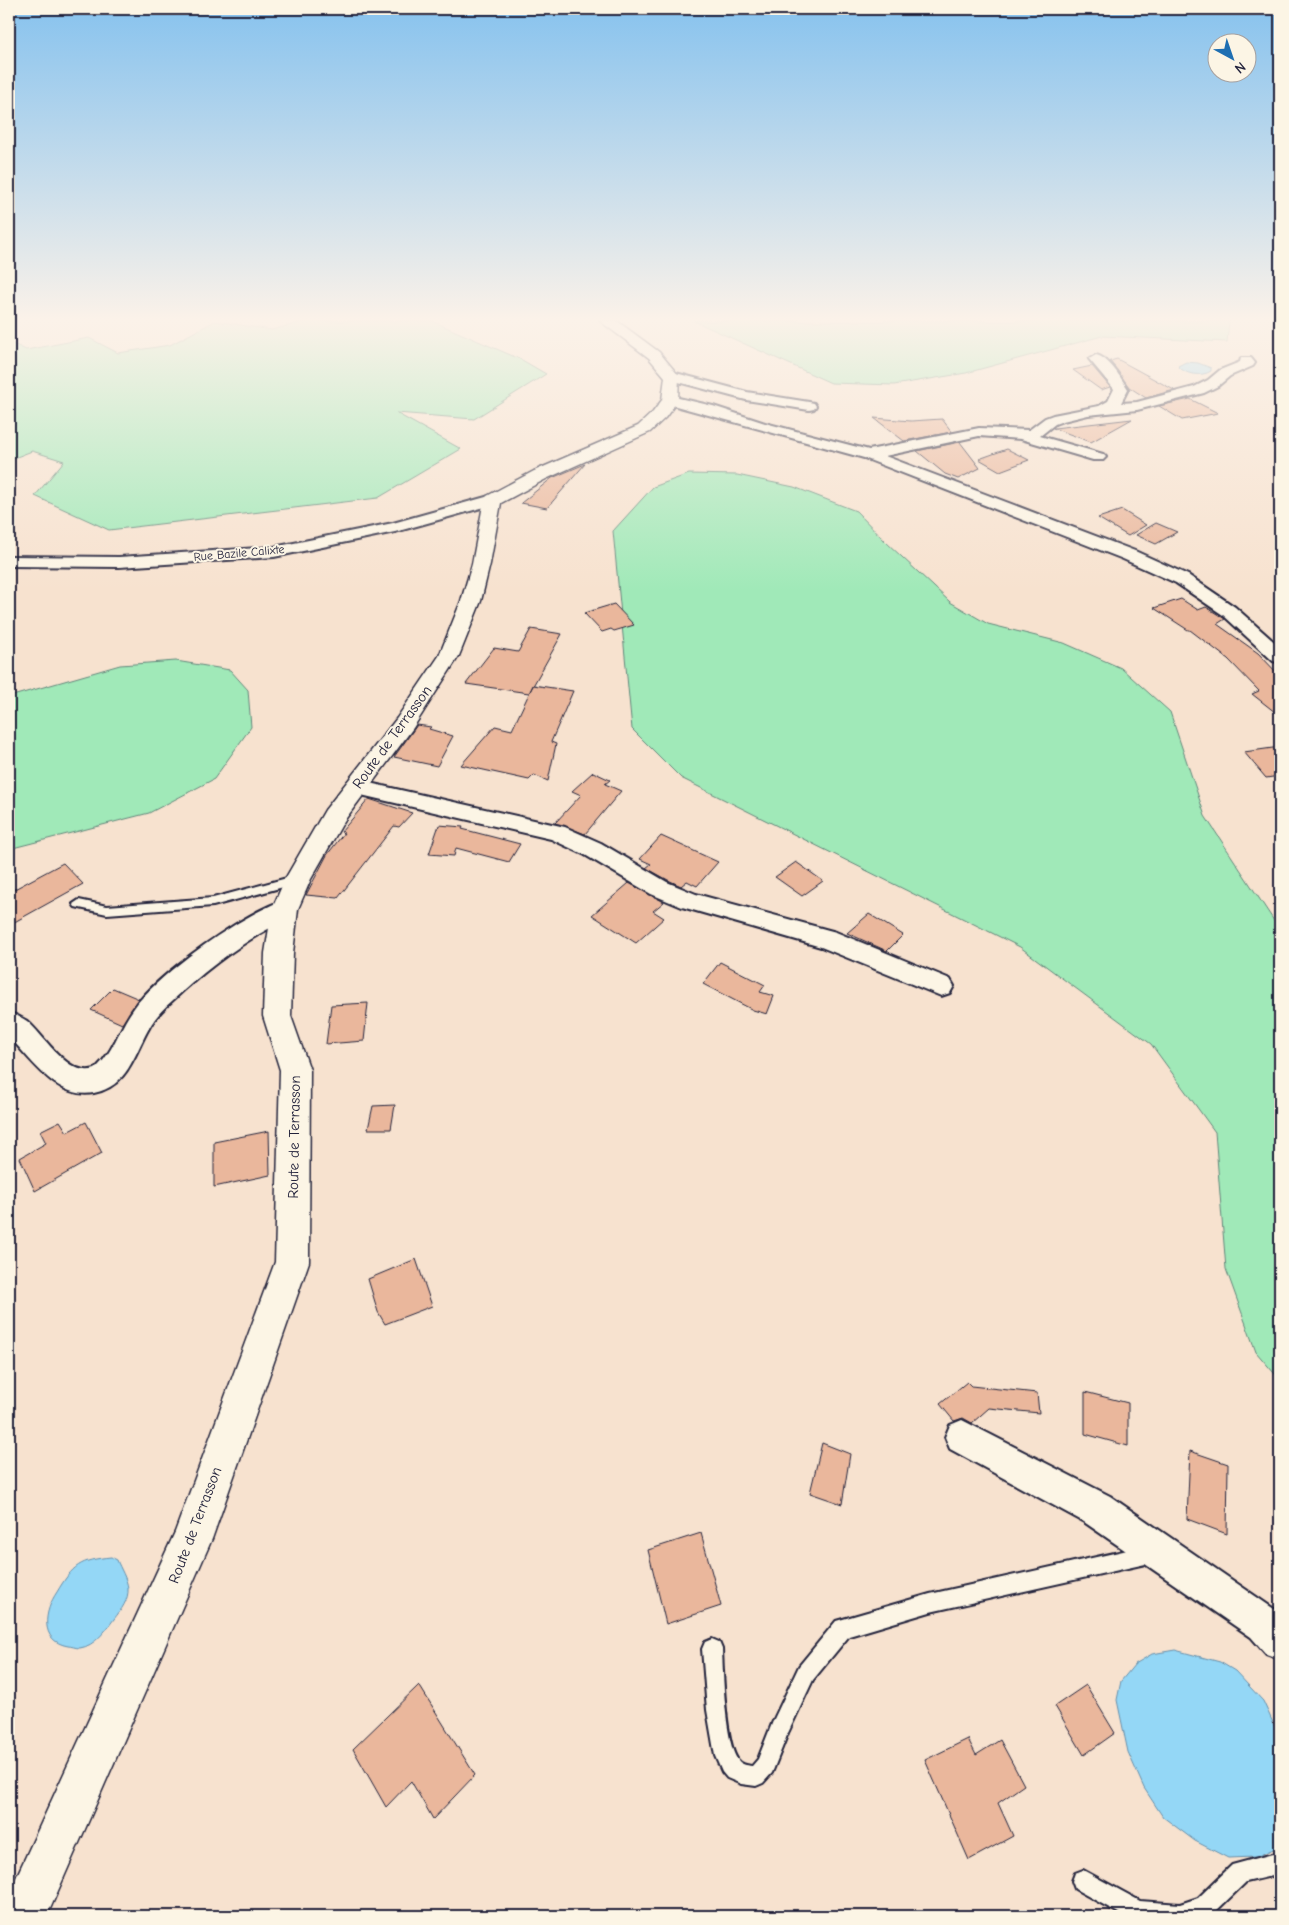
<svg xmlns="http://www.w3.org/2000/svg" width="1289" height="1925" font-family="'Comic Neue',sans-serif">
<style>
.green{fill:#a0e9b8;stroke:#61867a}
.water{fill:#94d7f6;stroke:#668fab}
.building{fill:#eab79c;stroke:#22223b}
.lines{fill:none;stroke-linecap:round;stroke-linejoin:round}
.service-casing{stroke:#22223b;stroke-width:4}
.minor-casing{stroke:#22223b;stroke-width:4}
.tertiary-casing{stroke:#22223b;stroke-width:3}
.service{fill:#fcf5e5;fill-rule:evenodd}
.minor{fill:#fcf5e5;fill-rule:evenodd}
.tertiary{fill:#fcf5e5;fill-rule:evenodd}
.labels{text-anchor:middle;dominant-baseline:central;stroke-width:4;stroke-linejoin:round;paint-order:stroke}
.far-street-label{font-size:12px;fill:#22223b;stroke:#fcf5e5}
.street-label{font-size:15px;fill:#22223b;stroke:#fcf5e5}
</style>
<rect width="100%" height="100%" fill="#f7e2cf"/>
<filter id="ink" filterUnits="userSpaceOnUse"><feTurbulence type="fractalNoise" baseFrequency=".02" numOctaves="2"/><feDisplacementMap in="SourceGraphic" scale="10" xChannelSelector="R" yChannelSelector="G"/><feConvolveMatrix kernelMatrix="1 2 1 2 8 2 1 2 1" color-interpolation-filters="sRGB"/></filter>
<g filter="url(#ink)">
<path class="green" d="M 215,321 L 272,330 L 307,321 L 432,321 L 522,360 L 546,374 L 474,419 L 396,413 L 461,449 L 378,498 L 109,530 L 35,496 L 64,461 L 32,451 L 9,460 L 9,342 L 26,350 L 89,338 L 118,353 L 170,345 Z
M 694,321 L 1229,321 L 1227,342 L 1102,336 L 966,373 L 894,385 L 831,383 Z
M 689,474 L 737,475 L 794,487 L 856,511 L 886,542 L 950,602 L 988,624 L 1064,643 L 1121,668 L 1170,712 L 1205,816 L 1280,930 L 1280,1380 L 1256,1352 L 1226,1269 L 1215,1132 L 1151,1044 L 1020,947 L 681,778 L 632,729 L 613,531 L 653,487 Z
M 176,661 L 230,670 L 248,690 L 251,727 L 214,779 L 149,813 L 9,849 L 9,697 L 120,665 Z"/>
<path class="water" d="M 1186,362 L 1198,363 L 1211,368 L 1211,371 C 1202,377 1185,375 1178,366 Z
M 111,1557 L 117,1560 C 120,1568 127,1579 128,1588 C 129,1600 121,1610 114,1619 C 106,1630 95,1646 80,1648 C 76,1648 71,1646 68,1646 C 39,1641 44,1611 57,1592 C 73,1565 80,1560 111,1557 Z
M 1175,1650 L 1220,1662 L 1235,1671 L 1263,1701 L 1280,1738 L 1280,1846 L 1256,1857 L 1228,1858 L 1195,1841 L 1163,1817 L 1144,1788 L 1128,1752 L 1117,1700 L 1121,1681 L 1135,1664 L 1152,1654 Z"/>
<path class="building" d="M 1117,359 L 1174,390 L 1146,398 L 1129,387 L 1110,361 Z
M 1092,366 L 1110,387 L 1101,390 L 1073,370 Z
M 1190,399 L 1218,413 L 1182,420 L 1159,406 Z
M 874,418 L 911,421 L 942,419 L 952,432 L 904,441 Z
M 1132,419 L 1091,442 L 1053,428 L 1054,428 Z
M 960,442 L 980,468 L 958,479 L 945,474 L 917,451 Z
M 1007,449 L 1029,460 L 1000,471 L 979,459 Z
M 585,464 L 547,508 L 521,503 L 552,478 Z
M 1122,510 L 1146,525 L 1128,536 L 1098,518 Z
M 1156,523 L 1177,532 L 1156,544 L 1136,535 Z
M 1181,599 L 1198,610 L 1206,607 L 1225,619 L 1217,624 L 1258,653 L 1280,676 L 1280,716 L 1252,694 L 1259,691 L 1228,659 L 1190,630 L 1188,630 L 1154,608 Z
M 614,604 L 634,625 L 614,631 L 611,629 L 602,632 L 584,613 Z
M 531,629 L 562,634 L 529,693 L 466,684 L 494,648 L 518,652 Z
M 533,685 L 573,691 L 551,742 L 556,744 L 548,781 L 534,775 L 529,780 L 461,765 L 495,726 L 512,730 Z
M 417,725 L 431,727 L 429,729 L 453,736 L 437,766 L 394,757 Z
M 1280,747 L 1280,776 L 1266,778 L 1244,752 Z
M 593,772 L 610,780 L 605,784 L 621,791 L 585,834 L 555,823 L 581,795 L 572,791 Z
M 369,799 L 412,813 L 399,827 L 394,826 L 338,898 L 306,895 L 327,855 L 344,833 L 341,832 Z
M 439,825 L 463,827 L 462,829 L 520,844 L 509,862 L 456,848 L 454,856 L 429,854 Z
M 661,836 L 718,862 L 697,886 L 687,881 L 681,886 L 668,880 L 646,868 L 651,864 L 640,859 Z
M 796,862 L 823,881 L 802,896 L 775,877 Z
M 63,863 L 83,884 L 9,925 L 9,892 Z
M 629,883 L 664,902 L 653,911 L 664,918 L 636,943 L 592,915 Z
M 869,914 L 903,935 L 887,951 L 847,933 Z
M 720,962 L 765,985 L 760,992 L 774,996 L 767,1014 L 753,1010 L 703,984 Z
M 113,988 L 139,999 L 122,1024 L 91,1010 Z
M 368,1003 L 364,1041 L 326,1044 L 331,1005 Z
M 395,1105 L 391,1129 L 368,1129 L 373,1106 Z
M 60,1121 L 67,1132 L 86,1122 L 102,1153 L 35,1191 L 20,1158 L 46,1143 L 40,1131 Z
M 269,1131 L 270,1175 L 214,1187 L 214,1142 Z
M 416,1259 L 432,1306 L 385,1324 L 378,1312 L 368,1279 Z
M 967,1382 L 971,1386 L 1037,1393 L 1039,1413 L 989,1408 L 972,1423 L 963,1418 L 954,1421 L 940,1404 Z
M 1085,1392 L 1128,1403 L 1128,1446 L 1085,1434 Z
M 822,1443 L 850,1454 L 842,1504 L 810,1493 Z
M 1190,1451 L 1228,1464 L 1227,1534 L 1187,1519 Z
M 701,1533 L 721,1606 L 666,1624 L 648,1550 Z
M 419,1685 L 475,1775 L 433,1819 L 411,1781 L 386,1807 L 353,1749 Z
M 1086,1685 L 1115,1733 L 1084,1755 L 1055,1706 Z
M 968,1739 L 976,1755 L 1000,1740 L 1024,1785 L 998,1803 L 1013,1836 L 969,1860 L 925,1760 Z"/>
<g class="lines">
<g class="service-casing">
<path id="service" d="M 298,875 L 304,879 L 302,882 L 213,906 L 107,914 L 75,907 L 73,904 L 79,900 L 107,906 L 213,898 Z
M 1150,1545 L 1156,1548 L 1159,1554 L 1156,1560 L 1150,1563 L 930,1612 L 849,1636 L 813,1680 L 788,1733 L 772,1773 L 763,1783 L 756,1786 L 741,1784 L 727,1778 L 722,1772 L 715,1756 L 707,1710 L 702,1649 L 705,1642 L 712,1639 L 719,1642 L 722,1649 C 723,1672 725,1744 738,1760 C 742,1765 746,1765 752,1766 L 758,1759 L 773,1721 L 799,1666 L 836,1621 L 930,1594 Z
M 1280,1852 L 1280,1874 L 1246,1882 L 1213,1914 L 1206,1916 L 1124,1916 L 1075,1889 L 1072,1881 L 1075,1873 L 1083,1870 L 1140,1901 L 1180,1904 L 1198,1898 L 1232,1865 Z"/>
</g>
<g class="minor-casing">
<path id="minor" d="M 1096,355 C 1109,358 1121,378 1128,389 L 1121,403 L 1137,402 L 1194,387 L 1208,380 L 1220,370 L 1240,362 L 1241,358 L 1251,358 L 1255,363 L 1253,366 L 1230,376 L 1218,386 L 1204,393 L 1137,410 L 1088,415 L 1063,421 L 1055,424 L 1040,436 L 1103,454 L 1106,457 L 1103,460 L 1093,460 L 1021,439 L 979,436 L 885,456 L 1135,551 L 1188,575 L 1235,607 L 1280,647 L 1280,663 L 1273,661 L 1223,615 L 1176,583 L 1123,559 L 864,458 L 665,403 L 663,400 L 670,396 L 713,406 L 765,423 L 869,450 L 979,428 L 1029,430 L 1045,418 L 1053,415 L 1099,406 L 1108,401 L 1114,389 L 1089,359 Z
M 672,372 L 747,392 L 809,402 L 814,403 L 816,406 L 814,409 L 809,410 L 746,400 L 667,379 L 665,376 Z
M 493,495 L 499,497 L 501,500 L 499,503 L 395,532 L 274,557 L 119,567 L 9,566 L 9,556 L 119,557 L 274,547 L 393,523 Z
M 356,780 L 565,827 L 601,843 L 667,882 L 696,894 L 836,932 L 950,979 L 954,986 L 950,993 L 941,996 L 821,947 L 682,907 L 651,894 L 585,855 L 551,839 L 348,792 L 345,787 L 348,782 Z
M 285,900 L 293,903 L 297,909 C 291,919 279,922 270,928 C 235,947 202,973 172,1001 C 163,1009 154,1018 148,1030 C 134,1055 127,1087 94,1093 C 56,1100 32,1059 9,1037 L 9,1012 C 15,1015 21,1017 27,1021 C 45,1036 68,1078 95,1069 C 114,1052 119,1028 134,1008 C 158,974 245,912 285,900 Z
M 962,1420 L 1110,1496 L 1277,1611 L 1280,1613 L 1280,1659 L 1266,1654 L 1251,1637 L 1084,1522 L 950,1449 L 945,1437 L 950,1425 Z"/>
</g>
<g class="tertiary-casing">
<path id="tertiary" d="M 600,321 L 617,321 L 659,352 L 679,376 L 678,400 L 665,418 L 650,432 L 546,479 L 501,503 L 490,564 L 481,601 L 459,656 L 413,728 L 344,821 L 311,879 L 298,909 L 293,953 L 291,1016 L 310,1070 L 309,1262 L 212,1539 L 47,1916 L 9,1916 L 9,1893 L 175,1532 L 275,1262 L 280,1070 L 263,1016 L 265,953 L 272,909 L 285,879 L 325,810 L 397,718 L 439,656 L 461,601 L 472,564 L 484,500 L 487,496 L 534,471 L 638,426 L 653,412 L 662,400 L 665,377 L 649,358 Z"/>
</g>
<use href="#service" class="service"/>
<use href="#minor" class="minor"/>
<use href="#tertiary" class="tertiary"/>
</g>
</g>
<linearGradient id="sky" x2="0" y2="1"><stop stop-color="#86c2ee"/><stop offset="0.54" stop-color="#fbf2e9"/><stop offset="1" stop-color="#fbf2e9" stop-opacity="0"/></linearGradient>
<rect width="1289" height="591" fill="url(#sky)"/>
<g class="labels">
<g class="far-street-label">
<text transform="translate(239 553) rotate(-5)">Rue Bazile Calixte</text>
</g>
<g class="street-label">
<text transform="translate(392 737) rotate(-54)">Route de Terrasson</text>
<text transform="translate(294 1137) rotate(-89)">Route de Terrasson</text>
<text transform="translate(195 1525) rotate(-69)">Route de Terrasson</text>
</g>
</g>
<rect width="1289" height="1925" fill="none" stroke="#fcf5e5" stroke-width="30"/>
<rect x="15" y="15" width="1259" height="1895" fill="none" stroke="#22223b" stroke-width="2" filter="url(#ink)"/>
<g transform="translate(1232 58) rotate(140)"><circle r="24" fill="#fcf5e5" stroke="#a5a1a1"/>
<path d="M0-4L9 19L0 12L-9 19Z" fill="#1f6fb2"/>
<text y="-8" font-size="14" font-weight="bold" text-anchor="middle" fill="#22223b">N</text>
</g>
</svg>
